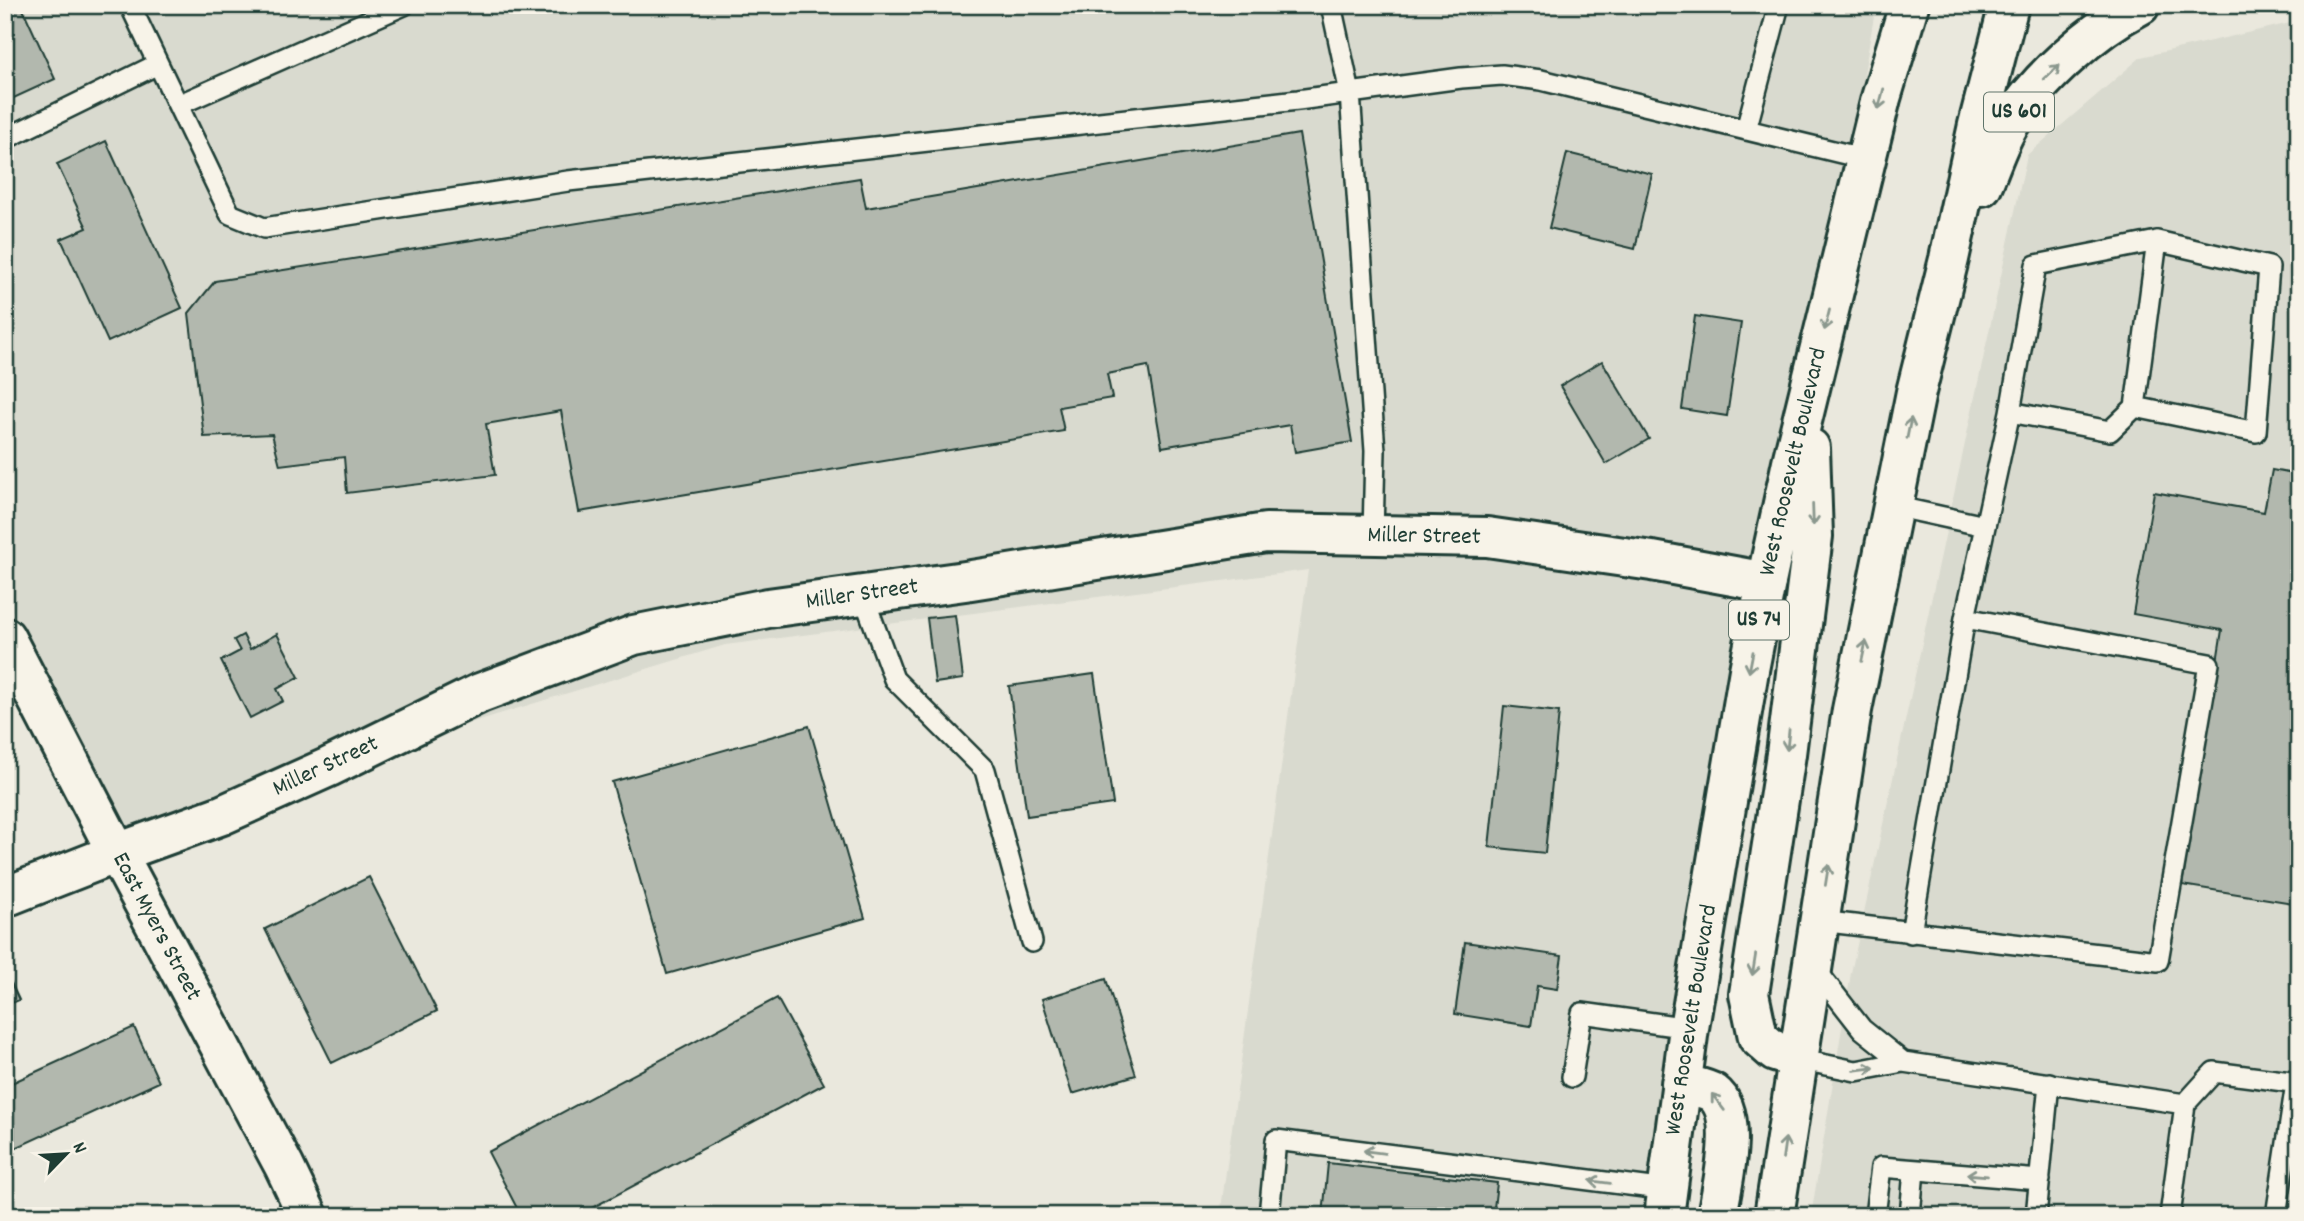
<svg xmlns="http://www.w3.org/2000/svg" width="2304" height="1221" font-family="Dekko,sans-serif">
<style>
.built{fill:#d9dacf}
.building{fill:#b2b8ae;stroke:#1f3d34;stroke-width:2}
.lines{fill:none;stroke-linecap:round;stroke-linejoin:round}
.lane-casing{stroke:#1f3d34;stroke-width:24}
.street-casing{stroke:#1f3d34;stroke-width:44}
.highway-casing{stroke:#1f3d34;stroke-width:44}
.lane{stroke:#f7f3e8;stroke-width:19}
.street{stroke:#f7f3e8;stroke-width:38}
.highway{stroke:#f7f3e8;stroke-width:38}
.oneway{stroke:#8b988e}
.labels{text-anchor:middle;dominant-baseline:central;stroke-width:5;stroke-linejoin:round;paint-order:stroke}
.shield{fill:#f7f3e8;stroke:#60746a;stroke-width:2}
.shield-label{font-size:23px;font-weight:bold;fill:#1f3d34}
.street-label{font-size:24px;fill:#1f3d34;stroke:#f7f3e8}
</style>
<rect width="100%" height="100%" fill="#eae8dd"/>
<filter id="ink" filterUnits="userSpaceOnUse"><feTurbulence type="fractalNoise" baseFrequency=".0143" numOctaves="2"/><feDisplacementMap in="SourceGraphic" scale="14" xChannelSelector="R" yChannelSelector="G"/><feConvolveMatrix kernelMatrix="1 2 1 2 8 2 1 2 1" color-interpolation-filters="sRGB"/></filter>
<g filter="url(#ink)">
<path class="built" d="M 5,5 L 1876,5 L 1666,1216 L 1220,1216 L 1308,570 L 725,645 L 123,829 L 5,596 Z
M 2299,21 L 2299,1216 L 1811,1216 L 1851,973 L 2027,155 L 2141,57 Z"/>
<path class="building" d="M 5,5 L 21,5 L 55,79 L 5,102 Z
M 1674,5 L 1698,5 L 1697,12 Z
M 1299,134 L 1352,442 L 1295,452 L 1290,425 L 1162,447 L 1148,366 L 1107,374 L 1112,398 L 1059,407 L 1064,431 L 579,512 L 561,411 L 486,424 L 495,475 L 347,493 L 344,457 L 280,465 L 272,434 L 204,437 L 189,313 L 215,281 L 860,178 L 866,208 Z
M 106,141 L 182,308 L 108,342 L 61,239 L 87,228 L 57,164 Z
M 1567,153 L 1652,174 L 1635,249 L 1549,228 Z
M 1695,316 L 1741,323 L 1727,416 L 1682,409 Z
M 1602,361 L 1649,439 L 1606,464 L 1560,386 Z
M 2272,470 L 2299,475 L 2299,904 L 2182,885 L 2222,630 L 2133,614 L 2154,492 L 2264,512 Z
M 955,615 L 963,679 L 935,683 L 927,618 Z
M 277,634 L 299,677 L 277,689 L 283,701 L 250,718 L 221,661 L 240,651 L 234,640 L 243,635 L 250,649 Z
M 1094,674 L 1113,804 L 1027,816 L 1009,686 Z
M 1504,706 L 1559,712 L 1545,853 L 1489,847 Z
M 809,726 L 865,918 L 667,974 L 612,782 Z
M 369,877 L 437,1011 L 332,1063 L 265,929 Z
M 1465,942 L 1562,956 L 1557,989 L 1537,986 L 1531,1026 L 1455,1014 Z
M 5,970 L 19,1000 L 5,1006 Z
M 1106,979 L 1136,1075 L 1072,1094 L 1042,999 Z
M 777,998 L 824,1084 L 577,1216 L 521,1216 L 488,1152 Z
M 134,1027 L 159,1082 L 9,1151 L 5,1142 L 5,1086 Z
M 1328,1163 L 1497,1183 L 1493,1216 L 1323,1216 Z"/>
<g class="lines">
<g class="lane-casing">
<path id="lane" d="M 130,5 L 230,214 L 264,228 L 568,181 L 1298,100 L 1461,78 L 1502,75 L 1541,80 L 1866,159
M 1331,5 L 1350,93 L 1375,451 L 1373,535
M 178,105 L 404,5
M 1746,130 L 1779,5
M 5,139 L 158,64
M 2010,412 L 2036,265 L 2157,241
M 1893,506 L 1985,526
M 863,595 L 894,679 L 985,770 L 1032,942
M 1965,618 L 2010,412 L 2110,431 L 2135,407 L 2256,432 L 2269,267 L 2157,241 L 2135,407
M 1820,921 L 2158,961 L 2209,664 L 1965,618 L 1911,933
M 1797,1059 L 1856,1071 L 1903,1062 L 1862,1029 L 1813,966
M 1903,1062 L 2185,1104 L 2170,1216
M 1572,1077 L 1582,1013 L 1689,1028
M 2185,1104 L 2214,1072 L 2299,1083
M 1269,1216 L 1276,1140 L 1668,1190
M 1875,1216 L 1881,1167 L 2040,1180
M 1910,1216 L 1914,1170
M 2036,1216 L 2049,1083
M 2276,1216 L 2296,1083"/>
</g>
<g class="street-casing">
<path id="street" d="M 5,637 L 117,853 L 284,1166 L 308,1216
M 5,897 L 117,853 L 222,815 L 329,767 L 480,693 L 634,635 L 768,608 L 965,581 L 1266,533 L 1487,537 L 1652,561 L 1766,582"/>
</g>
<g class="highway-casing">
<path id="highway" d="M 1982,186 C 1991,166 1998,142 2010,123 C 2038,78 2094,29 2140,5
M 1797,1059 L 1775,1052 L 1758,1037 L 1749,994 L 1786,754 L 1813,536 L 1810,448
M 1681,1083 C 1690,1086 1705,1088 1713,1093 C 1741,1114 1722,1186 1717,1216
M 1664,1216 L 1689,1028 L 1749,670 L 1766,582 L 1792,462 L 1881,98 L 1909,5
M 1774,1216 L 1852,710 L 1916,392 L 1949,259 L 1978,125 L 2009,5"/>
</g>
<use href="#lane" class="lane"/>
<use href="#street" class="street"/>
<use href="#highway" class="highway"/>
</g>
<defs><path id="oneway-shaft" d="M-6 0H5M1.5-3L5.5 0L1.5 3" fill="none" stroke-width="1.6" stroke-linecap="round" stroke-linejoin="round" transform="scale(1.75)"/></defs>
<g class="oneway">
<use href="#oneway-shaft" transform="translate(2052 72) rotate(-42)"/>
<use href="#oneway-shaft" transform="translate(1881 99) rotate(105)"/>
<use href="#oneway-shaft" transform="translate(1827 320) rotate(104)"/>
<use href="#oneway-shaft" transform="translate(1909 428) rotate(-79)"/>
<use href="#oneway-shaft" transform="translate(1813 515) rotate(88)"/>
<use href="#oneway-shaft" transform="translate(1864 651) rotate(-78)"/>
<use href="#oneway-shaft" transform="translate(1751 662) rotate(101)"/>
<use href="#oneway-shaft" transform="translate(1788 740) rotate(96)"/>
<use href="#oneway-shaft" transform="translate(1827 875) rotate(-81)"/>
<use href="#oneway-shaft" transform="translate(1754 965) rotate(99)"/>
<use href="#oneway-shaft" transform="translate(1864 1069) rotate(-8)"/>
<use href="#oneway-shaft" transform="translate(1718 1102) rotate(-127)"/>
<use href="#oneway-shaft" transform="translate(1784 1148) rotate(-82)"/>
<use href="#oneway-shaft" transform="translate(1374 1152) rotate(-173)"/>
<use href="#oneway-shaft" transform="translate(1977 1175) rotate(-175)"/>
<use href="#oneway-shaft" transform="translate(1600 1182) rotate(-173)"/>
</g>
</g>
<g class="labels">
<g class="shield">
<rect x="1984" y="92.5" width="70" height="39" rx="5"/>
<rect x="1729" y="600.5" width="60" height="39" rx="5"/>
</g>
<g class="shield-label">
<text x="2019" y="112">US 601</text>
<text x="1759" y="620">US 74</text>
</g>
<g class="street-label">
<text transform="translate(1794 462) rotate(-77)">West Roosevelt Boulevard</text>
<text transform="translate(1424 537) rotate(1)">Miller Street</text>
<text transform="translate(862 595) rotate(-8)">Miller Street</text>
<text transform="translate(326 767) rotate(-25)">Miller Street</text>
<text transform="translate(156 927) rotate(62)">East Myers Street</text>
<text transform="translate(1692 1020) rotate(-81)">West Roosevelt Boulevard</text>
</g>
</g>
<rect width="2304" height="1221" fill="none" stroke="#f7f3e8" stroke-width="28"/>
<rect x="14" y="14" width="2276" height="1193" fill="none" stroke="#1f3d34" stroke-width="2.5" filter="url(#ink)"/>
<g transform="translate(66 1154) rotate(65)" stroke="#f7f3e8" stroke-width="5" paint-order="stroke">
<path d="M0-5L12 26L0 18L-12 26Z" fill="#1f3d34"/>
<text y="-10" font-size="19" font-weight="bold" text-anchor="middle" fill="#1f3d34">N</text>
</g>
</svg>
